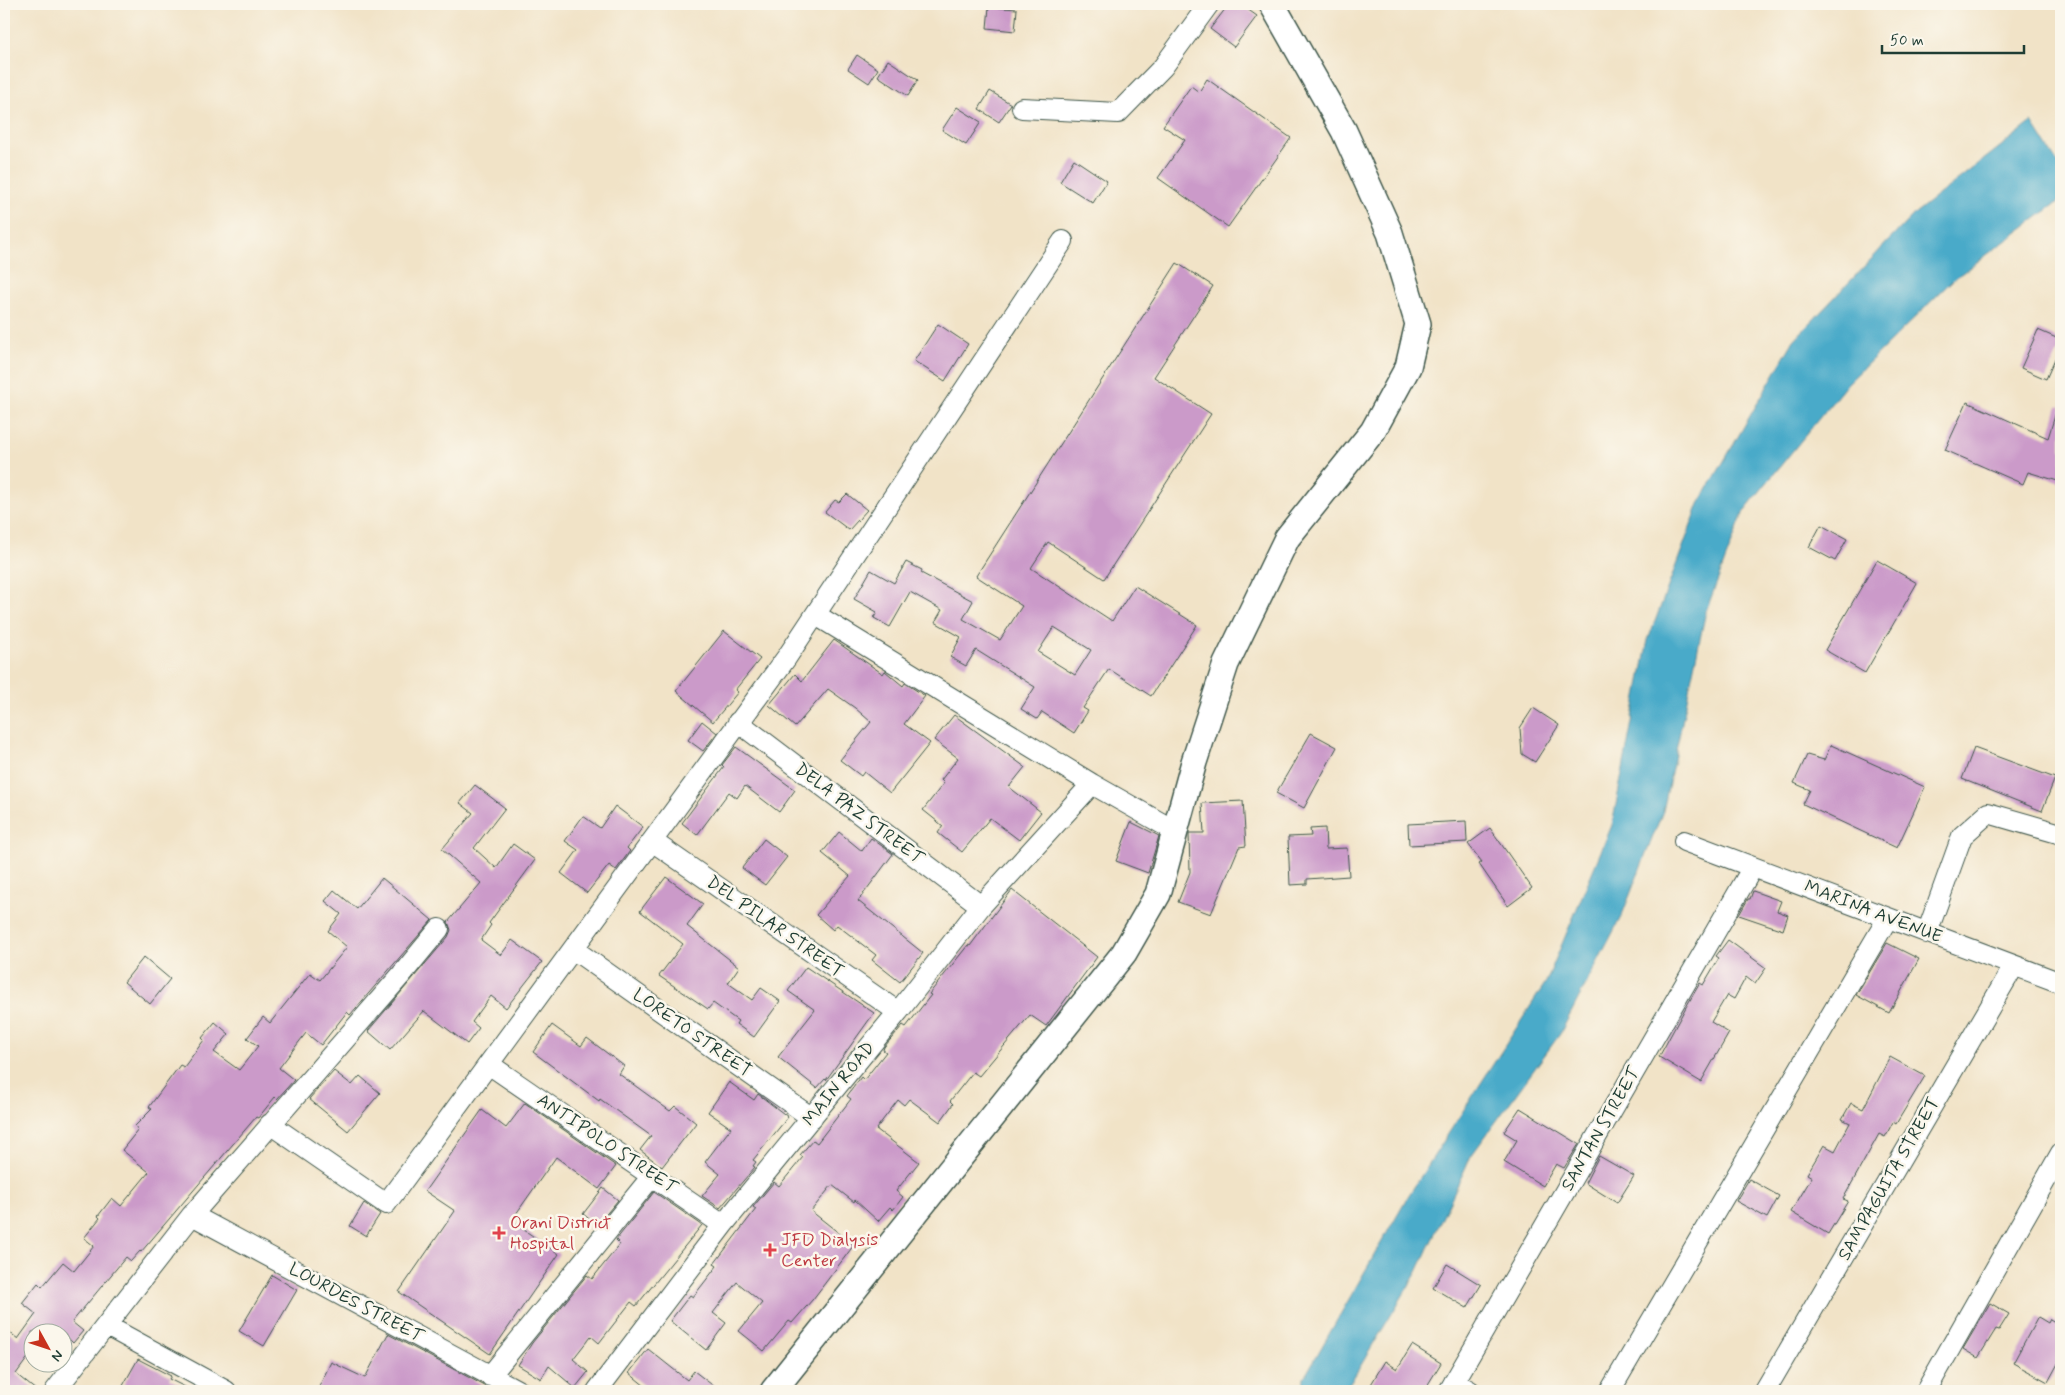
<svg xmlns="http://www.w3.org/2000/svg" width="2065" height="1395" font-family="Mynerve,sans-serif">
<style>
.water{fill:#4aaac9;stroke:#34747e}
.building{fill:#cb9ac9;fill-rule:evenodd}
.lines{fill:none;stroke-linecap:round;stroke-linejoin:round}
.minor-casing{stroke:#3e564a;stroke-width:22}
.tertiary-casing{stroke:#3e564a;stroke-width:28}
.minor{stroke:#fff;stroke-width:20}
.tertiary{stroke:#fff;stroke-width:25}
.health-dot{fill:#e0444e;stroke:#fbf7ec;stroke-width:2}
.labels{text-anchor:middle;dominant-baseline:central;stroke-width:5;stroke-linejoin:round;paint-order:stroke}
.street-label{font-size:18px;fill:#1f3d34;stroke:#fbf7ec}
.health-label{font-size:18px;fill:#be3a42;stroke:#fbf7ec;text-anchor:start}
</style>
<rect width="100%" height="100%" fill="#fbf7ec"/>
<filter id="ink" filterUnits="userSpaceOnUse"><feTurbulence type="fractalNoise" baseFrequency=".02" numOctaves="2"/><feDisplacementMap in="SourceGraphic" scale="10" xChannelSelector="R" yChannelSelector="G"/><feConvolveMatrix kernelMatrix="1 2 1 2 8 2 1 2 1" color-interpolation-filters="sRGB"/></filter>
<filter id="wash" filterUnits="userSpaceOnUse"><feTurbulence type="fractalNoise" baseFrequency=".0096" numOctaves="4" result="noise"/><feDisplacementMap in="SourceGraphic" scale="20" xChannelSelector="R" yChannelSelector="G"/><feGaussianBlur stdDeviation="1.12" result="paint"/><feColorMatrix in="noise" values="0 0 0 0 0 0 0 0 0 0 0 0 0 0 0 0 0 1.4 0 .05"/><feComposite in="paint" operator="in"/></filter>
<g filter="url(#wash)">
<rect width="100%" height="100%" fill="#f1e3c7"/>
<path class="water" d="M 2032,122 L 2061,168 L 2061,200 L 1954,279 L 1847,384 L 1744,511 L 1706,611 L 1663,811 L 1622,915 L 1560,1034 L 1471,1156 L 1417,1272 L 1349,1385 L 1349,1391 L 1303,1391 L 1304,1378 L 1405,1201 L 1546,982 L 1612,825 L 1648,640 L 1699,504 L 1794,340 L 1915,213 Z"/>
<g id="blocks">
<path class="building" d="M 1229,4 L 1240,4 L 1257,16 L 1234,47 L 1210,29 Z
M 989,7 L 1017,9 L 1015,31 L 987,28 Z
M 857,55 L 878,69 L 869,83 L 848,69 Z
M 888,60 L 918,80 L 908,96 L 878,76 Z
M 1207,79 L 1291,138 L 1228,227 L 1158,178 L 1185,140 L 1163,126 L 1191,86 L 1199,92 Z
M 990,91 L 1011,104 L 999,122 L 979,109 Z
M 957,107 L 981,122 L 966,145 L 942,130 Z
M 1074,159 L 1107,181 L 1093,203 L 1060,182 Z
M 1177,263 L 1213,286 L 1154,377 L 1211,414 L 1104,579 L 1048,542 L 1031,568 L 1112,621 L 1135,586 L 1197,625 L 1151,696 L 1109,669 L 1083,708 L 1088,711 L 1074,733 L 1042,712 L 1037,719 L 1021,709 L 1035,687 L 976,650 L 966,666 L 950,657 L 961,637 L 935,622 L 942,610 L 910,592 L 890,627 L 874,618 L 877,612 L 854,599 L 871,570 L 894,583 L 906,562 L 922,570 L 921,573 L 973,601 L 963,619 L 1000,640 L 1022,606 L 976,576 ZM 1054,627 L 1091,650 L 1075,675 L 1038,652 Z
M 938,324 L 968,344 L 945,381 L 914,361 Z
M 2038,330 L 2061,340 L 2061,345 L 2046,379 L 2021,368 Z
M 1967,402 L 2048,438 L 2058,406 L 2061,407 L 2061,482 L 2028,472 L 2023,484 L 1945,450 Z
M 847,494 L 867,510 L 849,530 L 825,512 L 835,500 L 839,502 Z
M 1821,525 L 1847,539 L 1835,561 L 1809,547 Z
M 1877,560 L 1917,583 L 1865,673 L 1825,650 Z
M 724,631 L 760,659 L 735,690 L 738,692 L 713,722 L 676,691 Z
M 834,640 L 883,674 L 885,671 L 903,686 L 905,683 L 925,696 L 904,724 L 930,743 L 890,793 L 864,772 L 861,776 L 840,760 L 871,722 L 855,708 L 828,689 L 795,727 L 769,705 L 795,674 L 802,681 Z
M 1533,708 L 1559,725 L 1535,762 L 1522,754 L 1520,728 Z
M 954,715 L 1025,767 L 1009,787 L 1041,812 L 1019,840 L 990,818 L 962,852 L 938,833 L 943,826 L 923,810 L 944,783 L 941,780 L 958,758 L 934,740 Z
M 702,721 L 717,733 L 703,751 L 688,740 Z
M 1311,733 L 1337,747 L 1304,808 L 1276,793 Z
M 1831,745 L 1925,787 L 1897,848 L 1803,804 L 1810,790 L 1794,783 L 1807,755 L 1824,760 Z
M 736,747 L 795,790 L 779,812 L 745,786 L 737,798 L 729,792 L 697,835 L 682,823 L 724,767 L 722,765 Z
M 1974,748 L 2055,778 L 2042,811 L 1962,779 Z
M 475,785 L 505,808 L 474,848 L 496,868 L 513,844 L 535,860 L 489,923 L 491,925 L 481,940 L 501,955 L 512,940 L 542,962 L 506,1008 L 491,996 L 472,1022 L 479,1028 L 467,1044 L 424,1011 L 390,1050 L 368,1031 L 448,937 L 451,930 L 448,922 L 481,883 L 442,849 L 473,813 L 460,803 Z
M 1243,801 L 1246,846 L 1239,847 L 1211,914 L 1178,902 L 1190,872 L 1189,833 L 1204,833 L 1202,803 Z
M 615,806 L 643,827 L 627,848 L 630,851 L 616,870 L 609,865 L 587,893 L 561,873 L 578,850 L 565,841 L 583,816 L 600,828 Z
M 1466,821 L 1467,842 L 1409,845 L 1408,824 Z
M 1131,822 L 1159,836 L 1148,873 L 1116,861 Z
M 1325,828 L 1326,849 L 1347,848 L 1349,876 L 1307,879 L 1307,884 L 1290,885 L 1288,837 L 1311,836 L 1310,829 Z
M 1490,828 L 1532,888 L 1508,906 L 1479,864 L 1482,862 L 1468,844 Z
M 839,832 L 862,851 L 871,838 L 893,854 L 858,901 L 923,953 L 900,982 L 872,960 L 876,955 L 837,925 L 833,930 L 816,915 L 850,876 L 822,853 Z
M 764,839 L 787,857 L 765,885 L 742,868 Z
M 666,877 L 703,904 L 687,926 L 739,967 L 728,983 L 752,1000 L 761,988 L 780,1001 L 754,1037 L 736,1024 L 738,1021 L 713,1003 L 708,1009 L 659,976 L 683,944 L 640,911 Z
M 382,878 L 432,920 L 350,1015 L 347,1012 L 321,1045 L 306,1033 L 279,1068 L 294,1080 L 277,1099 L 275,1097 L 258,1118 L 256,1117 L 141,1252 L 140,1251 L 131,1261 L 126,1257 L 72,1322 L 83,1331 L 73,1343 L 62,1332 L 32,1332 L 32,1352 L 16,1374 L 37,1391 L 4,1391 L 4,1328 L 18,1339 L 36,1314 L 22,1303 L 38,1283 L 42,1287 L 63,1262 L 74,1271 L 94,1246 L 84,1238 L 100,1218 L 98,1216 L 112,1198 L 121,1206 L 149,1172 L 122,1150 L 138,1130 L 135,1126 L 152,1109 L 149,1107 L 180,1065 L 184,1067 L 204,1040 L 202,1038 L 215,1022 L 229,1034 L 214,1052 L 239,1070 L 258,1046 L 247,1038 L 263,1017 L 270,1023 L 310,973 L 320,980 L 347,947 L 328,931 L 341,914 L 325,901 L 334,890 L 357,909 Z
M 1012,890 L 1097,957 L 1046,1026 L 1030,1015 L 979,1076 L 973,1072 L 950,1101 L 953,1104 L 940,1122 L 909,1099 L 904,1105 L 898,1100 L 876,1129 L 919,1162 L 896,1191 L 903,1197 L 893,1210 L 890,1207 L 878,1221 L 855,1200 L 854,1202 L 832,1185 L 811,1211 L 854,1245 L 813,1299 L 792,1323 L 789,1321 L 764,1351 L 739,1331 L 762,1303 L 737,1282 L 713,1313 L 726,1323 L 706,1350 L 670,1321 L 690,1295 L 693,1297 L 717,1266 L 714,1264 L 756,1209 L 753,1207 L 774,1182 L 779,1186 L 803,1157 L 800,1155 L 813,1140 L 817,1143 L 851,1099 L 847,1096 L 861,1077 L 864,1080 L 886,1052 L 883,1050 L 884,1047 L 903,1025 L 906,1027 L 931,995 L 929,994 L 968,945 L 970,946 Z
M 1753,891 L 1781,901 L 1777,911 L 1788,915 L 1783,930 L 1739,915 L 1748,899 L 1750,899 Z
M 1728,940 L 1766,968 L 1755,984 L 1746,977 L 1734,999 L 1727,995 L 1711,1022 L 1729,1033 L 1701,1082 L 1659,1057 L 1686,1007 L 1700,983 L 1703,985 L 1719,958 L 1716,956 Z
M 1887,943 L 1919,959 L 1889,1013 L 1856,995 Z
M 144,957 L 170,979 L 150,1004 L 124,982 Z
M 806,967 L 874,1013 L 826,1080 L 825,1079 L 817,1088 L 778,1057 L 815,1010 L 788,991 Z
M 552,1025 L 581,1046 L 587,1038 L 624,1066 L 619,1074 L 670,1111 L 675,1106 L 696,1123 L 662,1167 L 640,1150 L 651,1136 L 600,1099 L 599,1101 L 533,1052 Z
M 1890,1057 L 1925,1076 L 1896,1124 L 1893,1122 L 1885,1137 L 1879,1134 L 1843,1199 L 1848,1201 L 1828,1234 L 1791,1212 L 1812,1177 L 1807,1174 L 1824,1145 L 1835,1151 L 1850,1123 L 1842,1119 L 1851,1103 L 1863,1109 Z
M 334,1071 L 352,1085 L 360,1076 L 380,1093 L 348,1131 L 309,1099 Z
M 729,1082 L 754,1100 L 758,1094 L 788,1117 L 753,1160 L 756,1162 L 753,1166 L 755,1167 L 720,1208 L 702,1196 L 720,1174 L 705,1162 L 731,1128 L 708,1112 Z
M 525,1103 L 616,1166 L 599,1189 L 556,1157 L 511,1221 L 559,1254 L 490,1354 L 399,1292 L 455,1211 L 425,1191 L 482,1110 L 506,1128 Z
M 1520,1108 L 1579,1144 L 1564,1168 L 1556,1164 L 1543,1186 L 1504,1162 L 1517,1140 L 1504,1132 Z
M 1599,1156 L 1634,1176 L 1617,1203 L 1585,1183 Z
M 1749,1179 L 1779,1196 L 1767,1218 L 1736,1201 Z
M 603,1188 L 618,1200 L 597,1225 L 583,1214 Z
M 654,1192 L 702,1225 L 636,1306 L 631,1302 L 599,1343 L 591,1336 L 573,1359 L 588,1372 L 575,1388 L 549,1366 L 541,1379 L 518,1365 L 532,1343 L 587,1275 L 592,1279 L 620,1244 L 616,1240 Z
M 364,1203 L 380,1214 L 366,1236 L 350,1226 Z
M 1447,1264 L 1481,1285 L 1467,1308 L 1433,1288 Z
M 272,1275 L 297,1290 L 264,1346 L 239,1331 Z
M 1990,1303 L 2009,1314 L 1999,1330 L 1996,1329 L 1978,1358 L 1963,1349 Z
M 2038,1317 L 2048,1323 L 2050,1319 L 2061,1326 L 2061,1358 L 2048,1382 L 2013,1363 Z
M 388,1334 L 483,1385 L 494,1391 L 317,1391 L 331,1362 L 365,1378 Z
M 1412,1345 L 1441,1363 L 1424,1391 L 1367,1391 L 1385,1361 L 1397,1369 Z
M 648,1349 L 687,1380 L 694,1371 L 720,1391 L 651,1391 L 629,1373 Z
M 138,1359 L 171,1376 L 169,1379 L 193,1391 L 120,1391 Z"/>
</g>
</g>
<g filter="url(#ink)">
<use href="#blocks" fill-opacity="0" stroke="#3e564a" stroke-width="1"/>
<g class="lines">
<g class="minor-casing">
<path id="minor" d="M 1022,108 L 1118,113 L 1163,67 L 1209,4
M 816,615 L 1092,784 L 1175,831
M 738,722 L 981,906
M 652,841 L 898,1012
M 1684,841 L 2061,983
M 1927,933 L 1962,836 L 1988,813 L 2061,834
M 573,949 L 812,1118
M 490,1065 L 723,1225
M 270,1124 L 386,1204 L 787,657 L 1063,241
M 192,1215 L 519,1391
M 107,1326 L 226,1391
M 490,1376 L 653,1175
M 1454,1382 L 1470,1391
M 55,1391 L 192,1215 L 402,974 L 439,929
M 597,1391 L 723,1225 L 898,1012 L 981,906 L 1092,784
M 1449,1391 L 1753,867
M 1610,1391 L 1888,918
M 1765,1391 L 2014,966
M 1926,1391 L 2061,1153"/>
</g>
<g class="tertiary-casing">
<path id="tertiary" d="M 773,1391 L 1124,953 L 1158,894 L 1194,762 L 1226,664 L 1287,538 L 1373,431 L 1408,367 L 1418,324 L 1390,233 L 1344,131 L 1272,4"/>
</g>
<use href="#minor" class="minor"/>
<use href="#tertiary" class="tertiary"/>
</g>
</g>
<g class="health-dot">
<path d="M496.5 1225.5h5v5h5v5h-5v5h-5v-5h-5v-5h5z"/>
<path d="M767.5 1242.5h5v5h5v5h-5v5h-5v-5h-5v-5h5z"/>
</g>
<g class="labels">
<g class="street-label">
<text transform="translate(859 814) rotate(37)">DELA PAZ STREET</text>
<text transform="translate(1873 912) rotate(21)">MARINA AVENUE</text>
<text transform="translate(775 927) rotate(35)">DEL PILAR STREET</text>
<text transform="translate(692 1033) rotate(35)">LORETO STREET</text>
<text transform="translate(839 1084) rotate(-51)">MAIN ROAD</text>
<text transform="translate(1601 1129) rotate(-60)">SANTAN STREET</text>
<text transform="translate(607 1144) rotate(34)">ANTIPOLO STREET</text>
<text transform="translate(1889 1179) rotate(-60)">SAMPAGUITA STREET</text>
<text transform="translate(356 1303) rotate(28)">LOURDES STREET</text>
</g>
<g class="health-label">
<text x="510" y="1223">Orani District<tspan x="510" dy="21">Hospital</tspan></text>
<text x="781" y="1240">JFD Dialysis<tspan x="781" dy="21">Center</tspan></text>
</g>
</g>
<rect width="2065" height="1395" fill="none" stroke="#fbf7ec" stroke-width="20"/>
<g transform="translate(48 1348) rotate(130)"><circle r="24" fill="#fbf7ec" stroke="#a3ada2"/>
<path d="M0-4L9 19L0 12L-9 19Z" fill="#c8321e"/>
<text y="-8" font-size="14" font-weight="bold" text-anchor="middle" fill="#1f3d34">N</text>
</g>
<path d="M1882 45v8h142v-8" fill="none" stroke="#1f3d34" stroke-width="2.5"/>
<text x="1890" y="45" font-size="15" fill="#1f3d34" stroke="#fbf7ec" stroke-width="4" paint-order="stroke">50 m</text>
</svg>
